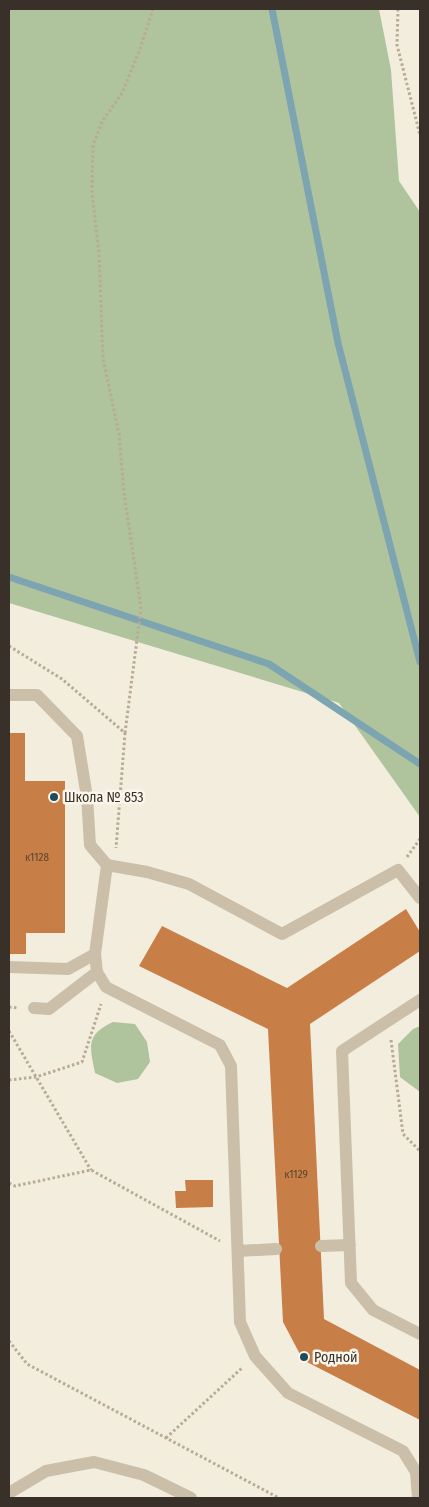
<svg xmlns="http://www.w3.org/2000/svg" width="429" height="1507" font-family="'Fira Sans Condensed',sans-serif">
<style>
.green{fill:#afc39d}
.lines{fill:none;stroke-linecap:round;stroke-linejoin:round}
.stream{stroke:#7ca5b1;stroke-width:7}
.building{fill:#c87e47}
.path{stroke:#b8aa93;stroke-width:3;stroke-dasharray:2.5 2.5;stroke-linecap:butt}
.service{stroke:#ccbfa9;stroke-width:12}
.poi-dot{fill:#1d4c5c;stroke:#faf6eb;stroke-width:2}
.labels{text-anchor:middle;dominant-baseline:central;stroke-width:5;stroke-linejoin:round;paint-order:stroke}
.number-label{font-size:11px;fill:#5d4430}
.poi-label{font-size:14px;fill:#393129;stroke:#faf6eb;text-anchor:start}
</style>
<rect width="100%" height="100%" fill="#f3edde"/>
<path class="green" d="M 9,9 L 379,9 L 391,70 L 399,181 L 420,212 L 420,817 L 339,703 L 9,603 Z
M 113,1022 L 135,1024 L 147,1042 L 150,1062 L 138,1079 L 117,1083 L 95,1073 C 90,1047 85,1035 113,1022 Z
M 420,1026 L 420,1092 L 400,1077 L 398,1044 L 413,1029 Z"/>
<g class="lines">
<path class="stream" d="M 272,9 L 338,343 L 420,662
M 9,577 L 269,664 L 420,764"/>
</g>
<path class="building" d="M 9,733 L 25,733 L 25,781 L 65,781 L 65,933 L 26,933 L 26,954 L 9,954 Z
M 406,909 L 420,932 L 420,951 L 310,1024 L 324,1319 L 420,1370 L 420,1420 L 303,1360 L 283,1322 L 268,1029 L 139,966 L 162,926 L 287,988 Z
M 185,1180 L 213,1180 L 213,1207 L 176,1208 L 175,1191 L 186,1191 Z"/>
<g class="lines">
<path class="path" d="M 398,9 L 397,45 L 420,135
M 9,646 L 62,679 L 125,733 L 116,848
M 125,733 L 141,608 L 124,493 L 119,434 L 103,359 L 99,253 L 92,193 L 93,145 L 102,122 L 122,93 L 140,49 L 153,9
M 407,857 L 420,839
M 9,1007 L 18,1008
M 9,1031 L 91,1170
M 391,1040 L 403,1134 L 420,1151
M 9,1080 L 36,1077 L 82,1062 L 101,1004
M 9,1183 L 15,1186 L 91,1170 L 220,1241
M 9,1341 L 27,1364 L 279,1498
M 166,1438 L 242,1368"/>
<path class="service" d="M 9,695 L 37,695 L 77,736 L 87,797 L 90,845 L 107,865 L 147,872 L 189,884 L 282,934 L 398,870 L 420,898
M 107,865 L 95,954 L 97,972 L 106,987 L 220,1045 L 231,1066 L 240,1322 L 255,1356 L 288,1393 L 403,1451 L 416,1472 L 418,1498
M 9,967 L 68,969 L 95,954
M 420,1000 L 342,1051 L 351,1283 L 373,1310 L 420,1334
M 34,1008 L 49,1009 L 97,972
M 321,1246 L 350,1245
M 238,1251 L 276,1249
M 9,1493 L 46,1471 L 94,1462 L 144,1475 L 191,1498"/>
</g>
<g class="poi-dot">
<circle cx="54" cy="797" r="5"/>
<circle cx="304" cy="1357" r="5"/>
</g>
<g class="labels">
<g class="number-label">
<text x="37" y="857">к1128</text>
<text x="296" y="1174">к1129</text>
</g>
<g class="poi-label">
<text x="64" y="797">Школа № 853</text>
<text x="314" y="1357">Родной</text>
</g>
</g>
<rect width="429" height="1507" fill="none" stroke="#393129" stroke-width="20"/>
</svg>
